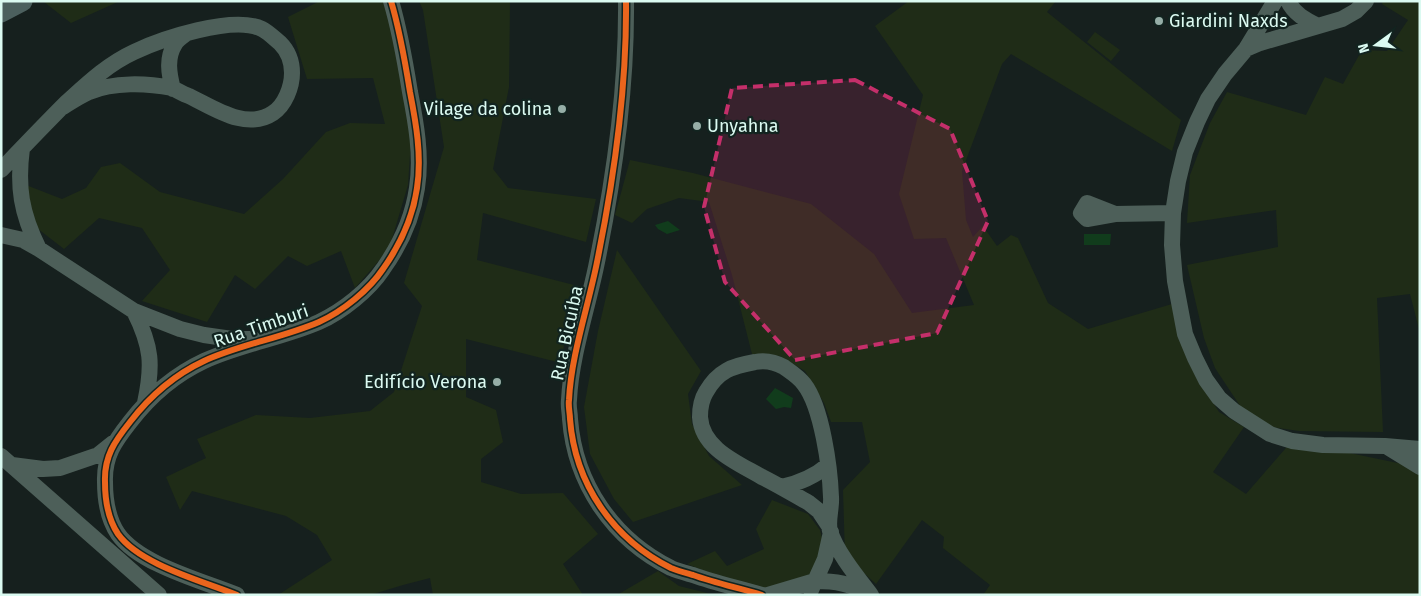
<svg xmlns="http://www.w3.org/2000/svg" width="1421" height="596" font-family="'Fira Sans',sans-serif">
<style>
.green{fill:#1f2c17}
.water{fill:#113c1c}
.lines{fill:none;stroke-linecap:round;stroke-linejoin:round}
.minor{stroke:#4d5f59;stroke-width:16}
.major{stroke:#4c605e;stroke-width:21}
.cycleway-casing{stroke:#122420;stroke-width:9}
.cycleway{stroke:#eb651d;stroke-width:6}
.marked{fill:#c42f6a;fill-opacity:0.2;stroke:#c42f6a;stroke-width:4;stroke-dasharray:10 6;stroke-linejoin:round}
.poi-dot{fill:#96aea7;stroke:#122420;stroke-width:2}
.labels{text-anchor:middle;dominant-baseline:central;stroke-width:4.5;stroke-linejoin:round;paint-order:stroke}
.poi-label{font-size:18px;fill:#dbfaf1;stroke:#122420;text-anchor:start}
.street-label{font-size:18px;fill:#dbfaf1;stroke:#122420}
</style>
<rect width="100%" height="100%" fill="#16201e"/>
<path class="green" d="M 45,1 L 120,1 L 71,23 L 44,2 Z
M 320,1 L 394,1 L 413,110 L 408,185 L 389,249 L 355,288 L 341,251 L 307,266 L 288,256 L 255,289 L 235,275 L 207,322 L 142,301 L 170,270 L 142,228 L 99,218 L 64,249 L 33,225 L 26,185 L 62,199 L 86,188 L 101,167 L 120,163 L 160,192 L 244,214 L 283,179 L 326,132 L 350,123 L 385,124 L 373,78 L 307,79 L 288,17 Z
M 419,1 L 510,1 L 509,87 L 493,169 L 508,188 L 596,199 L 586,242 L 483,213 L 477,260 L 574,285 L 561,363 L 466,339 L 466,397 L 496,410 L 503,442 L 481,459 L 481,482 L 521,494 L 563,493 L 598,534 L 563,564 L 583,595 L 433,595 L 430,578 L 403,585 L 370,595 L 278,595 L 332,560 L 317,535 L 286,516 L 192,491 L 180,510 L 166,477 L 206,458 L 197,439 L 256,415 L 310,418 L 370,411 L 394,392 L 422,306 L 404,283 L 444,147 L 423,10 Z
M 909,1 L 1056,1 L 1047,12 L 1181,120 L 1172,151 L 1011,54 L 1002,64 L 962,171 L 966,220 L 973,237 L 983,226 L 997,246 L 1011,235 L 1018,238 L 1048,303 L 1088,329 L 1172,304 L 1199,381 L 1219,412 L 1244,427 L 1213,472 L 1246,494 L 1292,441 L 1412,466 L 1420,472 L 1420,595 L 983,595 L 990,585 L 943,548 L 944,537 L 922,520 L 876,584 L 845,556 L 843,490 L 870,462 L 862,422 L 831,422 L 824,403 L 805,371 L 780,356 L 752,354 L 732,275 L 709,202 L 679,198 L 647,209 L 632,223 L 615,215 L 630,160 L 693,173 L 811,204 L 874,254 L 912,313 L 974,305 L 946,238 L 914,239 L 899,194 L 923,95 L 875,26 Z
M 1383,1 L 1420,1 L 1420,333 L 1410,294 L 1377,298 L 1383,432 L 1299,431 L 1252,424 L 1215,368 L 1204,338 L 1187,265 L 1278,247 L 1276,210 L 1187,223 L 1190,175 L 1210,123 L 1227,92 L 1306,115 L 1325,77 L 1343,84 L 1362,50 L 1387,51 L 1408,20 L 1382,4 Z
M 1095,32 L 1120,50 L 1111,61 L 1087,42 Z
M 617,250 L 701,371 L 688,394 L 692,424 L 709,456 L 742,485 L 633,522 L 614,499 L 590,454 L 584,407 L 598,331 Z
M 772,500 L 808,514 L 820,530 L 824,545 L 817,568 L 798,584 L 769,592 L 722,578 L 687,564 L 715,551 L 727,566 L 764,549 L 756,529 Z
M 658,571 L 679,586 L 715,595 L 617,595 Z"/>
<path class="water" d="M 668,221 L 680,230 L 667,234 L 658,229 L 655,225 Z
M 1084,234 L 1111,234 L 1110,245 L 1084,245 Z
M 775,388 L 793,398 L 791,408 L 784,407 L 776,409 L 766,399 Z"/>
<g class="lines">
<path class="minor" d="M 626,1 C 627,91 614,180 596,267 C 587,310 571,357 569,400 C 568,406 570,413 570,419 C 575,484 613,539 671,568 C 678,571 686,573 693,575 C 715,583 739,588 762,595
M 1275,1 L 1246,49 L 1225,74 L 1208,99 L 1197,122 L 1185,152 L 1178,181 L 1173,213 L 1172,245 L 1175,281 L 1185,334 L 1195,358 L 1206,380 L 1219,398 L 1234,411 L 1270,434 L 1292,441 L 1323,445 L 1385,446 L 1420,449
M 1288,1 C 1294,14 1306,20 1318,26
M 1246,49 L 1260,43 L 1342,19 L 1356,11 L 1366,1
M 173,89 C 169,74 166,58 175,44 C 177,40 183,36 187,33
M 22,148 C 17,187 21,213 39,249
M 1,170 C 23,147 45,124 67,102 C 88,83 108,64 134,52 C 161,39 233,15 262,29 C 268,32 274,38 280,43 C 288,51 292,61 292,73 C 292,87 285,105 273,113 C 246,131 214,108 189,96 C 183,94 177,90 172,88 C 146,83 114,82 89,92 C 80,96 71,102 63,107
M 1115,214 L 1087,203 L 1081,213 L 1087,219 L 1115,214 L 1173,213
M 1,235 L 23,240 L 39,249 L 134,311 L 180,329 L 204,335 L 232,339 L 253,339
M 134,311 C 152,347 153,365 145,403
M 1389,448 L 1420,467
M 1,456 L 159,595
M 12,465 L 43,469 L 60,468 L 98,455 L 113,443
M 781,487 C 800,483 814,477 828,465
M 829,526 L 819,511 L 809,503 C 793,494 778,485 762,477 C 738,463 702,449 700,417 C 700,408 701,400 706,392 C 718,371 732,366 755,362 C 765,360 775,362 784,367 C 791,372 799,377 804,384 C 822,407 830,468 831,497 C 832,508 827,521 830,531 C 836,551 858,578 871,595
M 811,590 L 815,581 C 838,581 848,584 869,593
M 237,595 C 203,581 140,565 118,534 C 108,519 105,500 105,482 C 104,456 115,441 130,422 C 150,396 174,375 204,361 C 241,344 282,338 319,322 C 343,311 369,290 383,269 C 400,245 413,216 417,188 C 422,156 416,123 410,92 C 405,61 400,31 391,1
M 768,595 L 815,581 L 825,559 L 831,532"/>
<path class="major" d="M 1,12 L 22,1"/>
<g class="cycleway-casing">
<path id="cycleway" d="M 626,1 C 627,91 614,180 596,267 C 587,310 571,357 569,400 C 568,406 570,413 570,419 C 575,484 613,539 671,568 C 678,571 686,573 693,575 C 715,583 739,588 762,595
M 237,595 C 203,581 140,565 118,534 C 108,519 105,500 105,482 C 104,456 115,441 130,422 C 150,396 174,375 204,361 C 241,344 282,338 319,322 C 343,311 369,290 383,269 C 400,245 413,216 417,188 C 422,156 416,123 410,92 C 405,61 400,31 391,1"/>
</g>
<use href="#cycleway" class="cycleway"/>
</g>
<path class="marked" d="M 855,80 L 950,129 L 988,221 L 937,333 L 795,360 L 725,282 L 704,207 L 732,88 Z"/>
<g class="poi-dot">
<circle cx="1159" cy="21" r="5"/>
<circle cx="562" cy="109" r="5"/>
<circle cx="697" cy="126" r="5"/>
<circle cx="497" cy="382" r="5"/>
</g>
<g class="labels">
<g class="poi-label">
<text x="1169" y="21">Giardini Naxds</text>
<text x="552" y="109" text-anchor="end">Vilage da colina</text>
<text x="707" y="126">Unyahna</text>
<text x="487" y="382" text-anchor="end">Edifício Verona</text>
</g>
<g class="street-label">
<text transform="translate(261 326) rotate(-19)">Rua Timburi</text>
<text transform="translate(567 333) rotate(-78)">Rua Bicuíba</text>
</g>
</g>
<rect width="1421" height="596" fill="none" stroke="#dbfaf1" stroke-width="5"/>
<g transform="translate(1376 45) rotate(255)" stroke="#122420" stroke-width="4" paint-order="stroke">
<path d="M0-4L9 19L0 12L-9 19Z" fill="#dbfaf1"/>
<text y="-8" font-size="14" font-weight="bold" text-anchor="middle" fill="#dbfaf1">N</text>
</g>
</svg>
